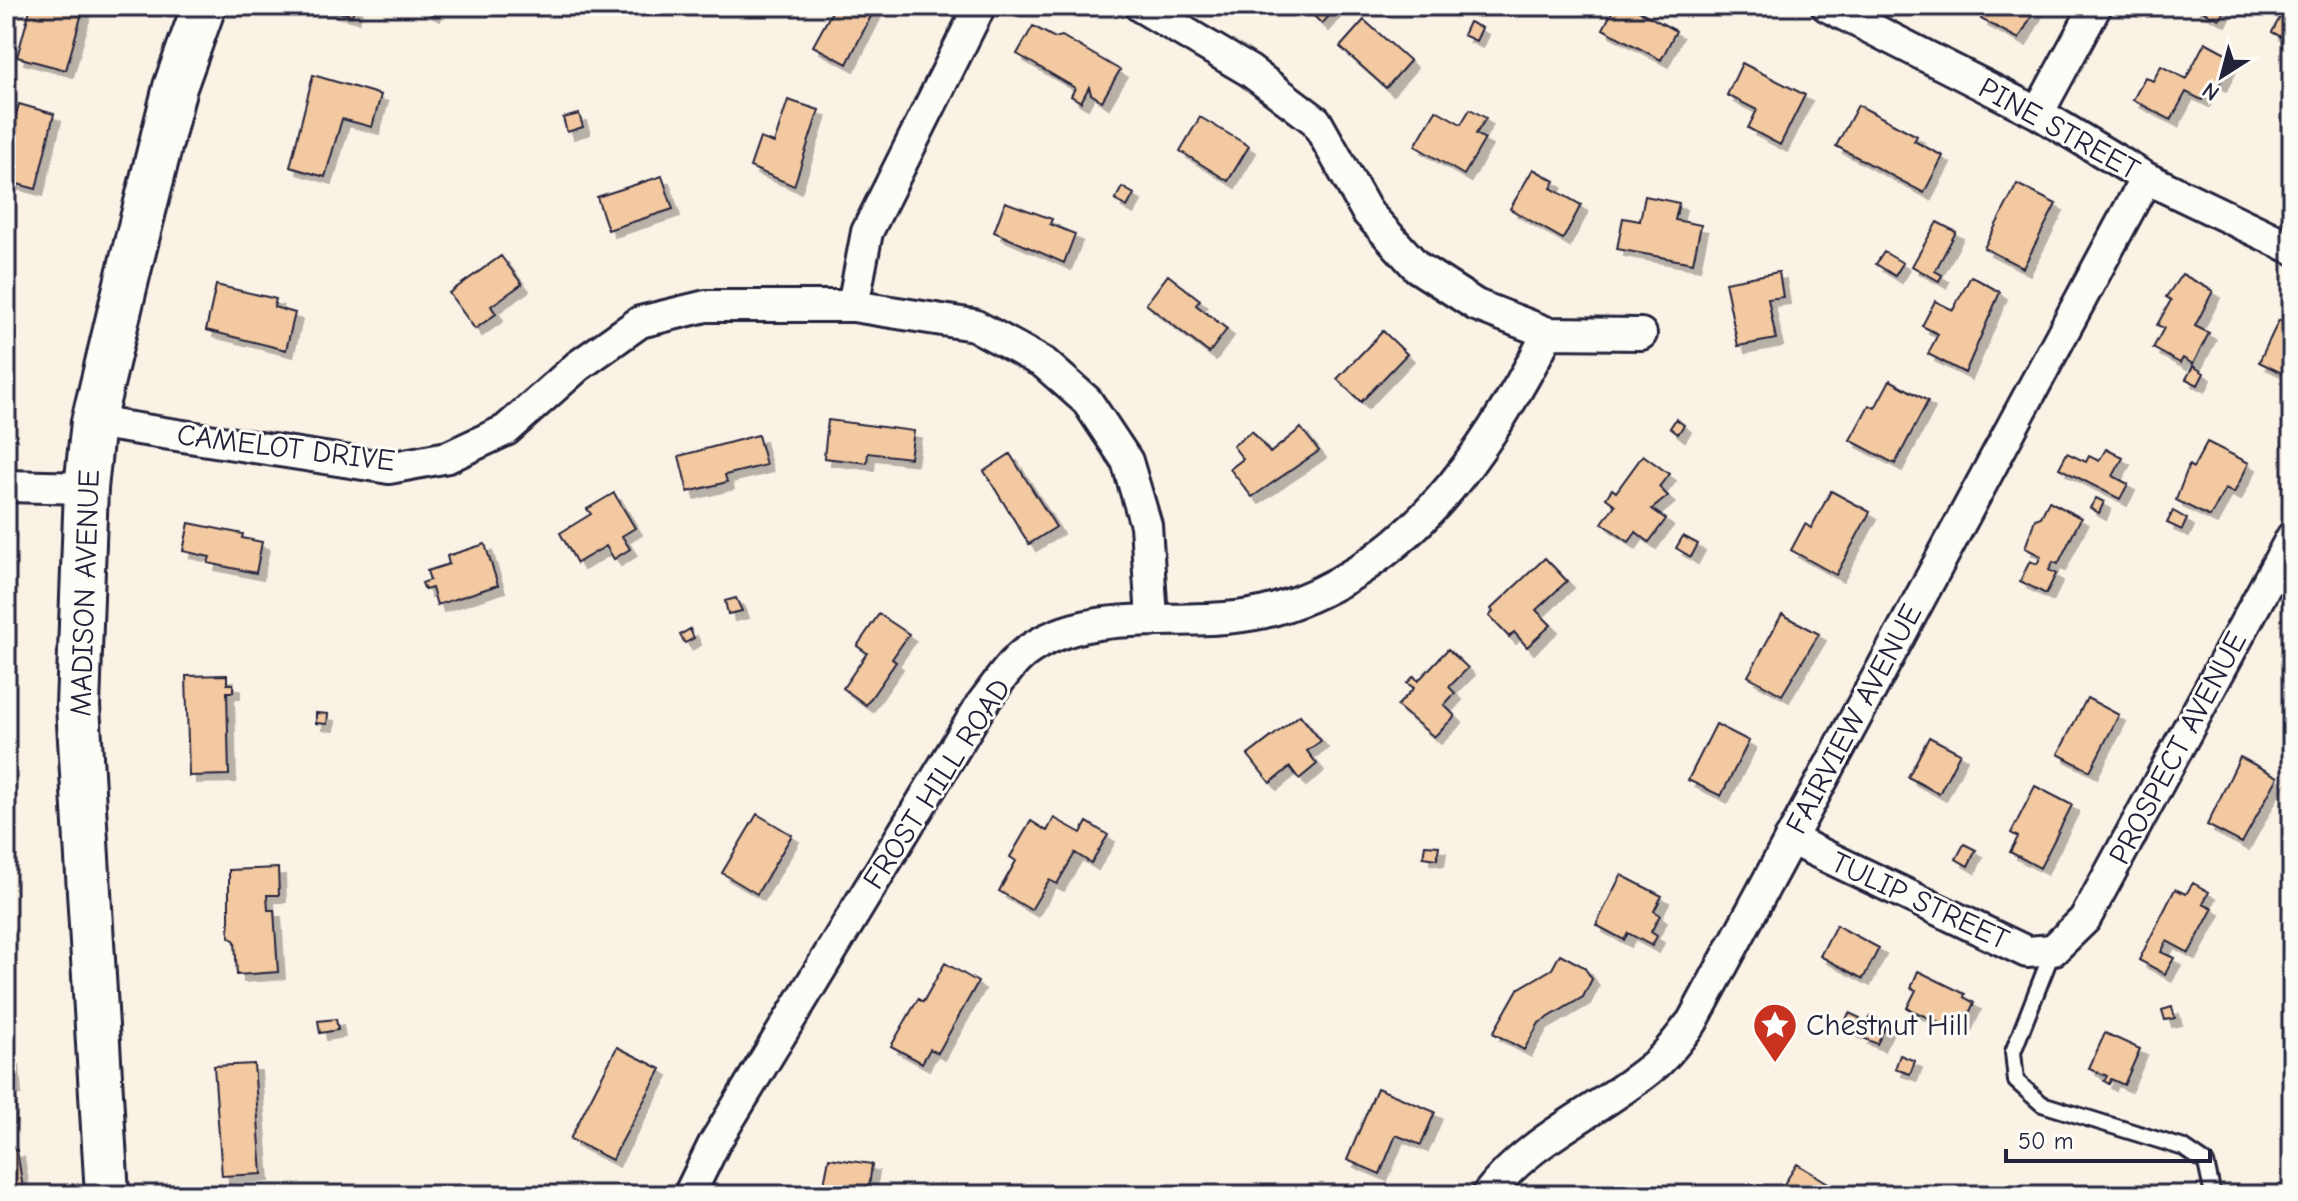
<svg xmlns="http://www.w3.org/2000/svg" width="2298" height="1201" font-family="'Comic Neue',sans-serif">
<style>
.building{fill:#f2c9a1;stroke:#22223b;stroke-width:2;filter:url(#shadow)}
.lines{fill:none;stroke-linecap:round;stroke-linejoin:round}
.lane-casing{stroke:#22223b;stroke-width:20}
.street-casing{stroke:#22223b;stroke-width:36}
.secondary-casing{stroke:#22223b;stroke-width:48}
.lane{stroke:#fdfcf7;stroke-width:14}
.street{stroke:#fdfcf7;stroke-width:30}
.secondary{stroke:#fdfcf7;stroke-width:42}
.labels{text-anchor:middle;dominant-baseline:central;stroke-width:6;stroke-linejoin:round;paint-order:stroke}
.street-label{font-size:30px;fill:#22223b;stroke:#fdfcf7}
.poi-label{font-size:30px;fill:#22223b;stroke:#fdfcf7;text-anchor:start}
</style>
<defs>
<filter id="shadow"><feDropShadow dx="7" dy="7" stdDeviation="0" flood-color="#0004"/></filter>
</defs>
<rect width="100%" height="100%" fill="#fbf2e6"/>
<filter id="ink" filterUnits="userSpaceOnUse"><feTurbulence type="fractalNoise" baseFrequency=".0125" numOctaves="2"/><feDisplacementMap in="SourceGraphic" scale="16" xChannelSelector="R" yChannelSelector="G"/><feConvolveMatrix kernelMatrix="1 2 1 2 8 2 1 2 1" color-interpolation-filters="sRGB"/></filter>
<g filter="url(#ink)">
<path class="building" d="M 31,6 L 84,6 L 66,70 L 17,57 Z
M 312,6 L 355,6 L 352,15 Z
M 424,6 L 436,6 L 433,14 L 422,9 Z
M 835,6 L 876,6 L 847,64 L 813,46 Z
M 1322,6 L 1333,11 L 1322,24 L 1313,15 Z
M 1615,6 L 1630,6 L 1676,31 L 1661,60 L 1603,29 Z
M 1988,6 L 2037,6 L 2019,39 L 1981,19 Z
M 2192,6 L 2226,6 L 2219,19 Z
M 2286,6 L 2292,9 L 2292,48 L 2285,44 L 2287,40 L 2272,32 Z
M 1364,20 L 1410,61 L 1386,88 L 1340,47 Z
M 1469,22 L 1482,28 L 1476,41 L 1463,35 Z
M 1033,26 L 1055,38 L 1062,36 L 1120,70 L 1102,101 L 1091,94 L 1089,87 L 1081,102 L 1071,96 L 1075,88 L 1017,54 Z
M 2205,42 L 2233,57 L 2219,84 L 2213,81 L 2202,100 L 2186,92 L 2171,120 L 2133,100 L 2145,77 L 2153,81 L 2161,66 L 2186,79 Z
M 1742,63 L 1805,95 L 1780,145 L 1748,128 L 1757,110 L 1727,95 Z
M 313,75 L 381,95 L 372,127 L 342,119 L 325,177 L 290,167 Z
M 788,100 L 819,110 L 794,186 L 750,167 L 760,138 L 774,143 Z
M 19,104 L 54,114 L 36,189 L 6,181 L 6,129 L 11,131 Z
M 1858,105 L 1917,136 L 1914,141 L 1943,156 L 1924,193 L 1836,146 Z
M 1470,109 L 1486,118 L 1476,134 L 1485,139 L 1464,175 L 1415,146 L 1436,110 L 1461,124 Z
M 579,114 L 583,127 L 567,132 L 563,118 Z
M 1200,117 L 1249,146 L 1228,181 L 1180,151 Z
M 1533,169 L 1555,181 L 1551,188 L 1581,205 L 1563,239 L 1510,209 Z
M 662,176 L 673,209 L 608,230 L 597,197 Z
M 2017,184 L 2056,204 L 2023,268 L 1984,248 Z
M 1122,187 L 1134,194 L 1127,207 L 1115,200 Z
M 1645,196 L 1679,203 L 1675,220 L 1701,225 L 1693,263 L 1617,249 L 1623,218 L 1640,221 Z
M 1005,202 L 1052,219 L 1050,224 L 1075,234 L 1064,263 L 994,232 Z
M 1937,222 L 1956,232 L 1935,271 L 1942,275 L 1939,281 L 1912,266 Z
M 1884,252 L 1903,263 L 1895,276 L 1876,264 Z
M 501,256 L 522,284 L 491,306 L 496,314 L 475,329 L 449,293 Z
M 1779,272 L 1783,297 L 1768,299 L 1776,339 L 1738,346 L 1725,282 Z
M 2182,274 L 2213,291 L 2195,326 L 2209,333 L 2193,364 L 2183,358 L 2180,363 L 2153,348 L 2164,328 L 2157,325 L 2171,300 L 2166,297 Z
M 1168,275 L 1200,300 L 1196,305 L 1227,329 L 1209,353 L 1146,304 Z
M 1971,276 L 2000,292 L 1965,373 L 1928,354 L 1938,334 L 1922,326 L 1935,301 L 1953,310 Z
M 216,285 L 276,299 L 274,307 L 295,313 L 286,350 L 206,330 Z
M 2279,320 L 2292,326 L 2292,378 L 2259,362 Z
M 1383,331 L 1407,354 L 1361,402 L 1337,379 Z
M 2193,366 L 2204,373 L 2198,385 L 2186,379 Z
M 1890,380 L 1928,401 L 1895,464 L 1850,440 L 1869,405 L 1875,408 Z
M 1676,419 L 1684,425 L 1678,434 L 1670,428 Z
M 828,420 L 914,431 L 910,458 L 868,453 L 867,463 L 824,458 Z
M 1301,428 L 1319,451 L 1252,497 L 1230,469 L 1243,459 L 1233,446 L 1252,431 L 1270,453 Z
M 758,435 L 766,465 L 725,475 L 727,482 L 688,492 L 679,456 Z
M 2207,442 L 2249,463 L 2234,493 L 2225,489 L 2210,517 L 2176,500 L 2189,465 L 2193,468 Z
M 2106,449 L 2123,458 L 2113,476 L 2128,484 L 2120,499 L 2059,468 L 2067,453 L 2086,462 L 2089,456 L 2099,461 Z
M 1010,454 L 1056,527 L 1029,544 L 984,471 Z
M 1643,455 L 1669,474 L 1659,487 L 1668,496 L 1652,509 L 1666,519 L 1649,542 L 1636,532 L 1629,542 L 1602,523 L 1615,505 L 1606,498 L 1612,489 L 1616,492 Z
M 1831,491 L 1870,512 L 1836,575 L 1791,550 L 1805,524 L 1811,528 Z
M 614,493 L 635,528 L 622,536 L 630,549 L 614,559 L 606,546 L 577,563 L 560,533 L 591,514 L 587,509 Z
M 2096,498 L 2104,502 L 2099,513 L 2090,508 Z
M 2049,501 L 2081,518 L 2058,564 L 2053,562 L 2049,570 L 2056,574 L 2046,594 L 2020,581 L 2030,561 L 2037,564 L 2041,556 L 2025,548 L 2035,519 L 2041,517 Z
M 2173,511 L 2187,519 L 2182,530 L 2167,523 Z
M 189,523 L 243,534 L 242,538 L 262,542 L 256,573 L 208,563 L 210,557 L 183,551 Z
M 1683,536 L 1698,544 L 1691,557 L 1676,548 Z
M 485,544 L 498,585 L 437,605 L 432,588 L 425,590 L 422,583 L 430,580 L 427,571 L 449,564 L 447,556 Z
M 1545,558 L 1567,581 L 1536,610 L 1551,625 L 1527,647 L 1514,632 L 1509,637 L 1489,616 L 1493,612 L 1491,609 Z
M 736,598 L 742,611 L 728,614 L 725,601 Z
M 879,614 L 909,634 L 892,659 L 896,662 L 866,705 L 843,688 L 867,653 L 857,646 Z
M 1782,614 L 1819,634 L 1782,695 L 1748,676 Z
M 690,629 L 694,638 L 685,643 L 680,635 Z
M 1448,649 L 1468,668 L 1449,687 L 1455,693 L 1444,705 L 1455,716 L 1434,737 L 1397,706 L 1414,688 L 1407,683 L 1414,676 L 1418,681 Z
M 227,675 L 227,684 L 233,684 L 233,692 L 227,692 L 229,775 L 189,776 L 186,676 Z
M 2087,698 L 2119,715 L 2090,771 L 2058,754 Z
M 316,713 L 328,714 L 327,724 L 316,723 Z
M 1300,715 L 1321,741 L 1307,751 L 1317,764 L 1299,779 L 1290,767 L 1270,783 L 1248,755 Z
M 1716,724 L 1749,741 L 1721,796 L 1688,780 Z
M 1929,737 L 1960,753 L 1939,794 L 1908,777 Z
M 2240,757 L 2278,777 L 2242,843 L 2207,825 Z
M 2035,786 L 2072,805 L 2040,868 L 2010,852 L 2018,837 L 2011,833 Z
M 757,814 L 792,835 L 757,894 L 722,873 Z
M 1054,818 L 1081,833 L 1087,822 L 1108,835 L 1091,863 L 1075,853 L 1057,884 L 1049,880 L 1031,910 L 999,891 L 1016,861 L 1010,857 L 1031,821 L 1047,831 Z
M 1964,844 L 1976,850 L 1968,866 L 1956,859 Z
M 1425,845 L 1439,846 L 1437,859 L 1423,857 Z
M 278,868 L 279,895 L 267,895 L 268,910 L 274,910 L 278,972 L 237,975 L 235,941 L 229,937 L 229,870 Z
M 1621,875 L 1662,896 L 1654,911 L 1660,915 L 1651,932 L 1657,936 L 1652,946 L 1628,933 L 1624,940 L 1596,925 Z
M 2193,883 L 2209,892 L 2203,903 L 2213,908 L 2189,953 L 2167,941 L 2161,952 L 2174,958 L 2165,974 L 2139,960 L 2175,889 L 2186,894 Z
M 1836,925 L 1879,948 L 1863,979 L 1820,956 Z
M 1560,954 L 1584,967 L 1592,979 L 1583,997 L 1539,1023 L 1524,1050 L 1493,1033 L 1518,989 L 1552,969 Z
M 945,963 L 978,982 L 938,1053 L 930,1049 L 922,1063 L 891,1046 L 918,999 L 923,1002 Z
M 1918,971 L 1965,994 L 1964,997 L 1974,1003 L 1964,1024 L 1952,1019 L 1948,1027 L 1907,1008 L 1916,990 L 1911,988 Z
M 2172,1007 L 2175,1018 L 2165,1020 L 2162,1010 Z
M 1849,1013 L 1860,1018 L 1854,1032 L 1843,1026 Z
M 1871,1016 L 1887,1024 L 1877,1044 L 1861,1037 Z
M 336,1019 L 338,1030 L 320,1033 L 318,1021 Z
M 2105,1033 L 2140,1049 L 2124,1085 L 2111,1079 L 2109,1084 L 2104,1081 L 2107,1076 L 2089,1068 Z
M 617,1047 L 661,1069 L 612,1160 L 570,1139 Z
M 1900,1055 L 1915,1061 L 1910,1074 L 1895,1069 Z
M 6,1058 L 12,1058 L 14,1087 L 9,1087 L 10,1116 L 6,1117 Z
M 254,1064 L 262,1174 L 222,1176 L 214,1066 Z
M 1377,1088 L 1435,1112 L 1421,1145 L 1396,1135 L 1380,1174 L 1347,1160 Z
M 17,1150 L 23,1189 L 16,1190 L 17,1195 L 6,1195 L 6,1152 Z
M 829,1158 L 872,1164 L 868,1195 L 822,1194 Z
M 1797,1164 L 1838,1189 L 1834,1195 L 1777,1195 Z"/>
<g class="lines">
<g class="lane-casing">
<path id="lane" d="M 2053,950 L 2013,1052 L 2016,1081 L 2042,1104 L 2184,1148 L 2206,1163 L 2213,1195"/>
</g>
<g class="street-casing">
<path id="street" d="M 1140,6 L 1250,71 L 1316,121 L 1367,212 L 1417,267 L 1476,305 L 1548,333 L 1641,334
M 1827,6 L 2038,113 L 2146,178 L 2292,248
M 2038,113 L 2096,6
M 853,306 L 867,232 L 980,6
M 93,422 L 389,468 L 448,457 L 506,430 L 578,366 L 640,322 L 706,306 L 853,306 L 974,325 L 1044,363 L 1087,401 L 1127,461 L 1146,525 L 1152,619
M 6,486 L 86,488
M 1790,839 L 2027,952 L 2053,950 L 2085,919 L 2292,537
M 689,1195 L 714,1144 L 981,705 C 994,689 1007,667 1023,654 C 1094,599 1195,634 1276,609 C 1410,568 1487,452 1548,333
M 1487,1195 C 1532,1136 1601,1111 1656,1064 C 1670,1052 1681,1035 1692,1022 L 2146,178"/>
</g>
<g class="secondary-casing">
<path id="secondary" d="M 107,1195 L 78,706 L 86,488 L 93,422 L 129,271 L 175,87 L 204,6"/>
</g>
<use href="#lane" class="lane"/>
<use href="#street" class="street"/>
<use href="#secondary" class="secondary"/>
</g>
</g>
<defs>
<g id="sight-pin" transform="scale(2.3)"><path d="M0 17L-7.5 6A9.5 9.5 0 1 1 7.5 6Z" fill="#c8321e" stroke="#fdfcf7"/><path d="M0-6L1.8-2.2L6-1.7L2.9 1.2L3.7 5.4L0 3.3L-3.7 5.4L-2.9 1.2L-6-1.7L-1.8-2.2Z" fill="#fff"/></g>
</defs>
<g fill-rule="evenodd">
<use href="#sight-pin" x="1775" y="1025"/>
</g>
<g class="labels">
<g class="street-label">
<text transform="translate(2059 129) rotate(29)">PINE STREET</text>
<text transform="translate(286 448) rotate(7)">CAMELOT DRIVE</text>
<text transform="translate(85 593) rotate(-88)">MADISON AVENUE</text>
<text transform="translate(1854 719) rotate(-62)">FAIRVIEW AVENUE</text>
<text transform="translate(2178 748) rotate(-62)">PROSPECT AVENUE</text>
<text transform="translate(937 784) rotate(-57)">FROST HILL ROAD</text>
<text transform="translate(1920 901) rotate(25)">TULIP STREET</text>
</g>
<g class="poi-label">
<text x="1806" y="1025">Chestnut Hill</text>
</g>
</g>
<rect width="2298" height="1201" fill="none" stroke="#fdfcf7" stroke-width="32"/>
<rect x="16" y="16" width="2266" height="1169" fill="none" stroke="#22223b" stroke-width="3" filter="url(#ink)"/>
<g transform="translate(2222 76) rotate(216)" stroke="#fdfcf7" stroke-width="6" paint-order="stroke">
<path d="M0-6L14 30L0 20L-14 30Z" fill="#22223b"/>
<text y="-12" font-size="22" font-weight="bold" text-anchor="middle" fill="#22223b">N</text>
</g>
<path d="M2006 1149v12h204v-12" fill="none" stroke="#22223b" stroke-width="4"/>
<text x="2018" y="1149" font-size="24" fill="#22223b" stroke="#fdfcf7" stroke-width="6" paint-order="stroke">50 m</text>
</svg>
